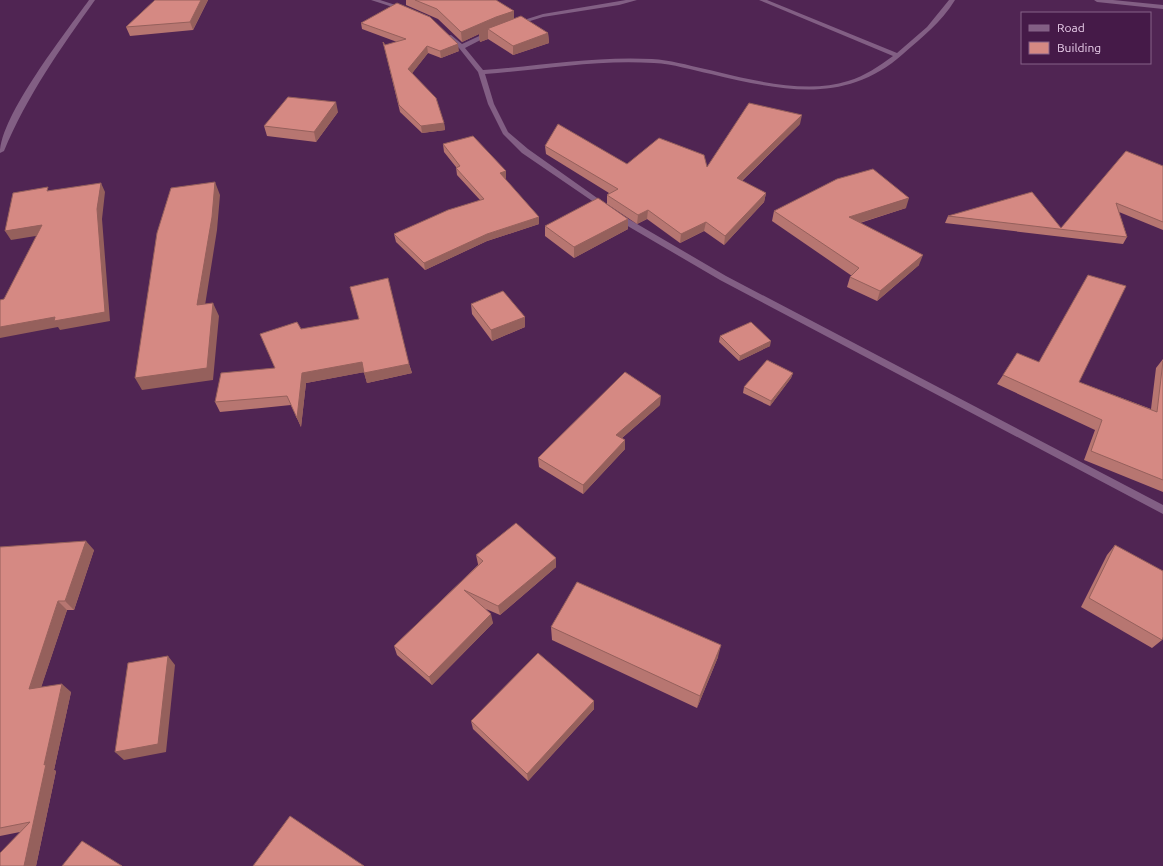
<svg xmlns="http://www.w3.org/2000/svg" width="1163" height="866" font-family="Ubuntu,sans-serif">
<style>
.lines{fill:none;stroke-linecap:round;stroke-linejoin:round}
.minor{fill:#825f84;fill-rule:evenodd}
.wall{fill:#b77671}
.shaded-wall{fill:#95605c}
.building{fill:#d58983;stroke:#95605c}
</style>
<rect width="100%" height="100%" fill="#502553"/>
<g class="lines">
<path class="minor" d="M 89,0 L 95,0 C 60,49 27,96 4,151 L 0,153 C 0,116 66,32 89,0 Z
M 371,0 L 380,0 L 408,9 L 405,11 Z
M 626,0 L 637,0 L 619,5 L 543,17 L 514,26 L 511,24 L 543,14 Z
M 759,0 L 767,0 L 897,53 L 927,27 L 949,0 L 955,0 C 941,23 922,37 903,54 C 845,106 779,90 711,74 C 692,70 673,64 654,63 C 597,59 541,70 485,74 L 494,104 L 508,132 L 528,149 L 607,205 L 608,207 L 604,209 L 522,153 L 503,134 L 488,104 L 478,72 L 459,48 L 446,36 L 451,35 L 462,44 L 490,31 L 494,31 L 494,33 L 465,48 L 483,70 C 539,66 595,56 652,59 C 670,60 687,65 705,69 C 748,79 805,95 848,81 C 865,76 879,66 893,56 Z
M 1094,0 L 1113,0 L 1163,5 L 1163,9 L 1097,2 Z
M 614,214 L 620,214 L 726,276 L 1163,505 L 1163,514 L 720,280 L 614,218 Z"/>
</g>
<path class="wall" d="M 155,0 L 208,0 L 193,30 L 130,36 L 126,27 Z
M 406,0 L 496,0 L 514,18 L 548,33 L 549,43 L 513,55 L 488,39 L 480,42 L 479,34 L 462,42 L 438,19 L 406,5 Z
M 361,23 L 459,51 L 441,58 L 428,53 L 412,73 L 444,123 L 445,130 L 422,133 L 400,112 L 383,42 L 385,45 L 397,42 L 362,29 Z
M 338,112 L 316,142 L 267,136 L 264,126 Z
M 800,124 L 742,181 L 766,193 L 764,202 L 724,245 L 704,231 L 680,243 L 647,219 L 637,224 L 607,204 L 607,195 L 609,193 L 546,154 L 545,146 L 627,164 L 707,167 Z
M 443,144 L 506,171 L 506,178 L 505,179 L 539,217 L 539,224 L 487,241 L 425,270 L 396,242 L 394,234 L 480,200 L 457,175 L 456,167 L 444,152 Z
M 1163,166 L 1163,230 L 1119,212 L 1127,237 L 1123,244 L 945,223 L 948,216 L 1061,228 Z
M 906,208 L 860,223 L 919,265 L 877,301 L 847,287 L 850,277 L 852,276 L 772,221 L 774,211 Z
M 545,226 L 628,229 L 574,258 L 545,236 Z
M 350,287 L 409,364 L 412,373 L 367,383 L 364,372 L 306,383 L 301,427 L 291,405 L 220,412 L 215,402 L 275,368 L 260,334 L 301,329 L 359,319 Z
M 471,304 L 525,317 L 525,327 L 492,341 L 472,314 Z
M 720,336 L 770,346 L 739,361 L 719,342 Z
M 1163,359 L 1163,492 L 1084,460 L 1095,430 L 997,384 L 1003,375 L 1079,382 L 1151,409 L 1156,368 Z
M 793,373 L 791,378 L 770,406 L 743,393 L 744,387 Z
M 660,405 L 622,438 L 625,440 L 625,449 L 583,494 L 539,467 L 538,458 Z
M 1115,545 L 1162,640 L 1152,648 L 1081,607 L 1107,555 Z
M 0,547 L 94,550 L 74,610 L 67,610 L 41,687 L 71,692 L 54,770 L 56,771 L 36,866 L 20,832 L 0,836 Z
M 476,555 L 556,558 L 556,567 L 500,615 L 486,609 L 493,623 L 432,685 L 397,655 L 394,646 L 478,565 L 478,564 Z
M 551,627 L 718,657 L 697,708 L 552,640 Z
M 594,701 L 594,709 L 528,781 L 473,729 L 471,721 Z"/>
<path class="shaded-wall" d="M 201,0 L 208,0 L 193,30 L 190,22 Z
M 514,11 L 514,21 L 488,29 L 488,39 L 480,42 L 479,34 L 462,42 L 461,32 L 496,17 Z
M 548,33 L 549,43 L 513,55 L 513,46 Z
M 458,44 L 459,51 L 441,58 L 440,51 Z
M 427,46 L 428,53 L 410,76 L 408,69 Z
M 336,102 L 338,112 L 316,142 L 314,132 Z
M 802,115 L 800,124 L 735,187 L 737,178 Z
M 444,123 L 445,130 L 422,133 L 421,126 Z
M 506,171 L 506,178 L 501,180 L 500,173 Z
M 215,182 L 220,195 L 217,230 L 203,318 L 197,305 Z
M 101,183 L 105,192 L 102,219 L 110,321 L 60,330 L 58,327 L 0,338 L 0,327 L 97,209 Z
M 766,193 L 764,202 L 724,245 L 725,236 Z
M 909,198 L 906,208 L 846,227 L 849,217 Z
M 648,210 L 647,219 L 637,224 L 638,215 Z
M 539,217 L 539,224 L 487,241 L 425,270 L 424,263 L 487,234 Z
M 628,219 L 628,229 L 574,258 L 574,247 Z
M 706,222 L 704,231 L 680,243 L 681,234 Z
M 42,225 L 48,234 L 11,240 L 5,231 Z
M 923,255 L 919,265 L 877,301 L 880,291 Z
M 213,303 L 219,316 L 213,380 L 142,390 L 135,378 Z
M 525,317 L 525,327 L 492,341 L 491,330 Z
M 771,341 L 770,346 L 739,361 L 740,356 Z
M 362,362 L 365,372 L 306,383 L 301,427 L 297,418 L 302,373 Z
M 409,364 L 412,373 L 367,383 L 364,373 Z
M 793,373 L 791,378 L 770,406 L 771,401 Z
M 661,396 L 660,405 L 615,444 L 616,435 Z
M 625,440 L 625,449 L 583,494 L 583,485 Z
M 86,541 L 94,550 L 74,610 L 65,601 Z
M 556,558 L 556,567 L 500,615 L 498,606 Z
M 58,601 L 67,610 L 38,697 L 29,689 Z
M 491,614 L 493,623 L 432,685 L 429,677 Z
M 721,645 L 718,657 L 697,708 L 700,696 Z
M 168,656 L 175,665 L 166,752 L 124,760 L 115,752 Z
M 62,684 L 71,692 L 54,770 L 56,771 L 36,866 L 24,866 L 44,765 Z
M 594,701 L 594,709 L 528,781 L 527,774 Z"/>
<path class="building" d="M 155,0 L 201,0 L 190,22 L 126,27 Z
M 415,0 L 496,0 L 514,11 L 496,17 L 461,32 L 437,9 Z
M 397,3 L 430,17 L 458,44 L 440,51 L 427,46 L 408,69 L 436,98 L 444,123 L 421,126 L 399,105 L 383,42 L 385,45 L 406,39 L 361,23 Z
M 521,16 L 548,33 L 513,46 L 488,29 L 479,32 Z
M 288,97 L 336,102 L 314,132 L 264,126 Z
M 749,103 L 802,115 L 737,178 L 766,193 L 725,236 L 706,222 L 681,234 L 648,210 L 638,215 L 607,195 L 618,189 L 545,146 L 558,124 L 627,164 L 659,138 L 704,155 L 707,167 Z
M 473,136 L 506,171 L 500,173 L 539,217 L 487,234 L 424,263 L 394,234 L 448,210 L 484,199 L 456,168 L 460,166 L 443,144 Z
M 1126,151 L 1163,166 L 1163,222 L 1116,203 L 1127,237 L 948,216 L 1032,192 L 1061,228 Z
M 873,169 L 909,198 L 849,217 L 923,255 L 880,291 L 850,277 L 859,268 L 774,211 L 837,179 Z
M 215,182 L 212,217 L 197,305 L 213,303 L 207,368 L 135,378 L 157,233 L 171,188 Z
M 101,183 L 97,209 L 105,312 L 54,321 L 55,317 L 0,327 L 0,300 L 4,299 L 42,225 L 5,231 L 13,193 L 48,187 L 47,191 Z
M 598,198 L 628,219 L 574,247 L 545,226 Z
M 1088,275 L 1126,286 L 1079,382 L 1157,412 L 1163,361 L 1163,480 L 1091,451 L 1102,420 L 1003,375 L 1017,353 L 1039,362 Z
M 388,278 L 409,364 L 364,373 L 362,362 L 302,373 L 297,418 L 287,396 L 215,402 L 221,373 L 275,368 L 260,334 L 297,322 L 301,329 L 359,319 L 350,287 Z
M 503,291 L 525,317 L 491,330 L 471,304 Z
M 751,322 L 771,341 L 740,356 L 720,336 Z
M 767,360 L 793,373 L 771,401 L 744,387 Z
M 625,372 L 661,396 L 616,435 L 625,440 L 583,485 L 538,458 Z
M 516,523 L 556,558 L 498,606 L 464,590 L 491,614 L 429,677 L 394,646 L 483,561 L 476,555 Z
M 86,541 L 65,601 L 58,601 L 29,689 L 62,684 L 44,765 L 46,764 L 24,866 L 0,866 L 0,853 L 30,822 L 0,828 L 0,547 Z
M 1115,545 L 1163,571 L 1163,637 L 1162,640 L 1089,598 Z
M 577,582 L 721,645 L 700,696 L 551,627 Z
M 538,653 L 594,701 L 527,774 L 471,721 Z
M 168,656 L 158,744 L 115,752 L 128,663 Z
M 290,816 L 364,866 L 253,866 Z
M 82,841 L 122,866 L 62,866 Z"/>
<rect x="1021" y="12" width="130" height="52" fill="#451a48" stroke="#866288"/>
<rect x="1029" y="25" width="20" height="6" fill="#825f84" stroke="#866288"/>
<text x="1057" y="32" font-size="12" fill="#e8cde9">Road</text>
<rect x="1029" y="42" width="20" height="12" fill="#d58983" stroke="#866288"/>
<text x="1057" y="52" font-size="12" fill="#e8cde9">Building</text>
</svg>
